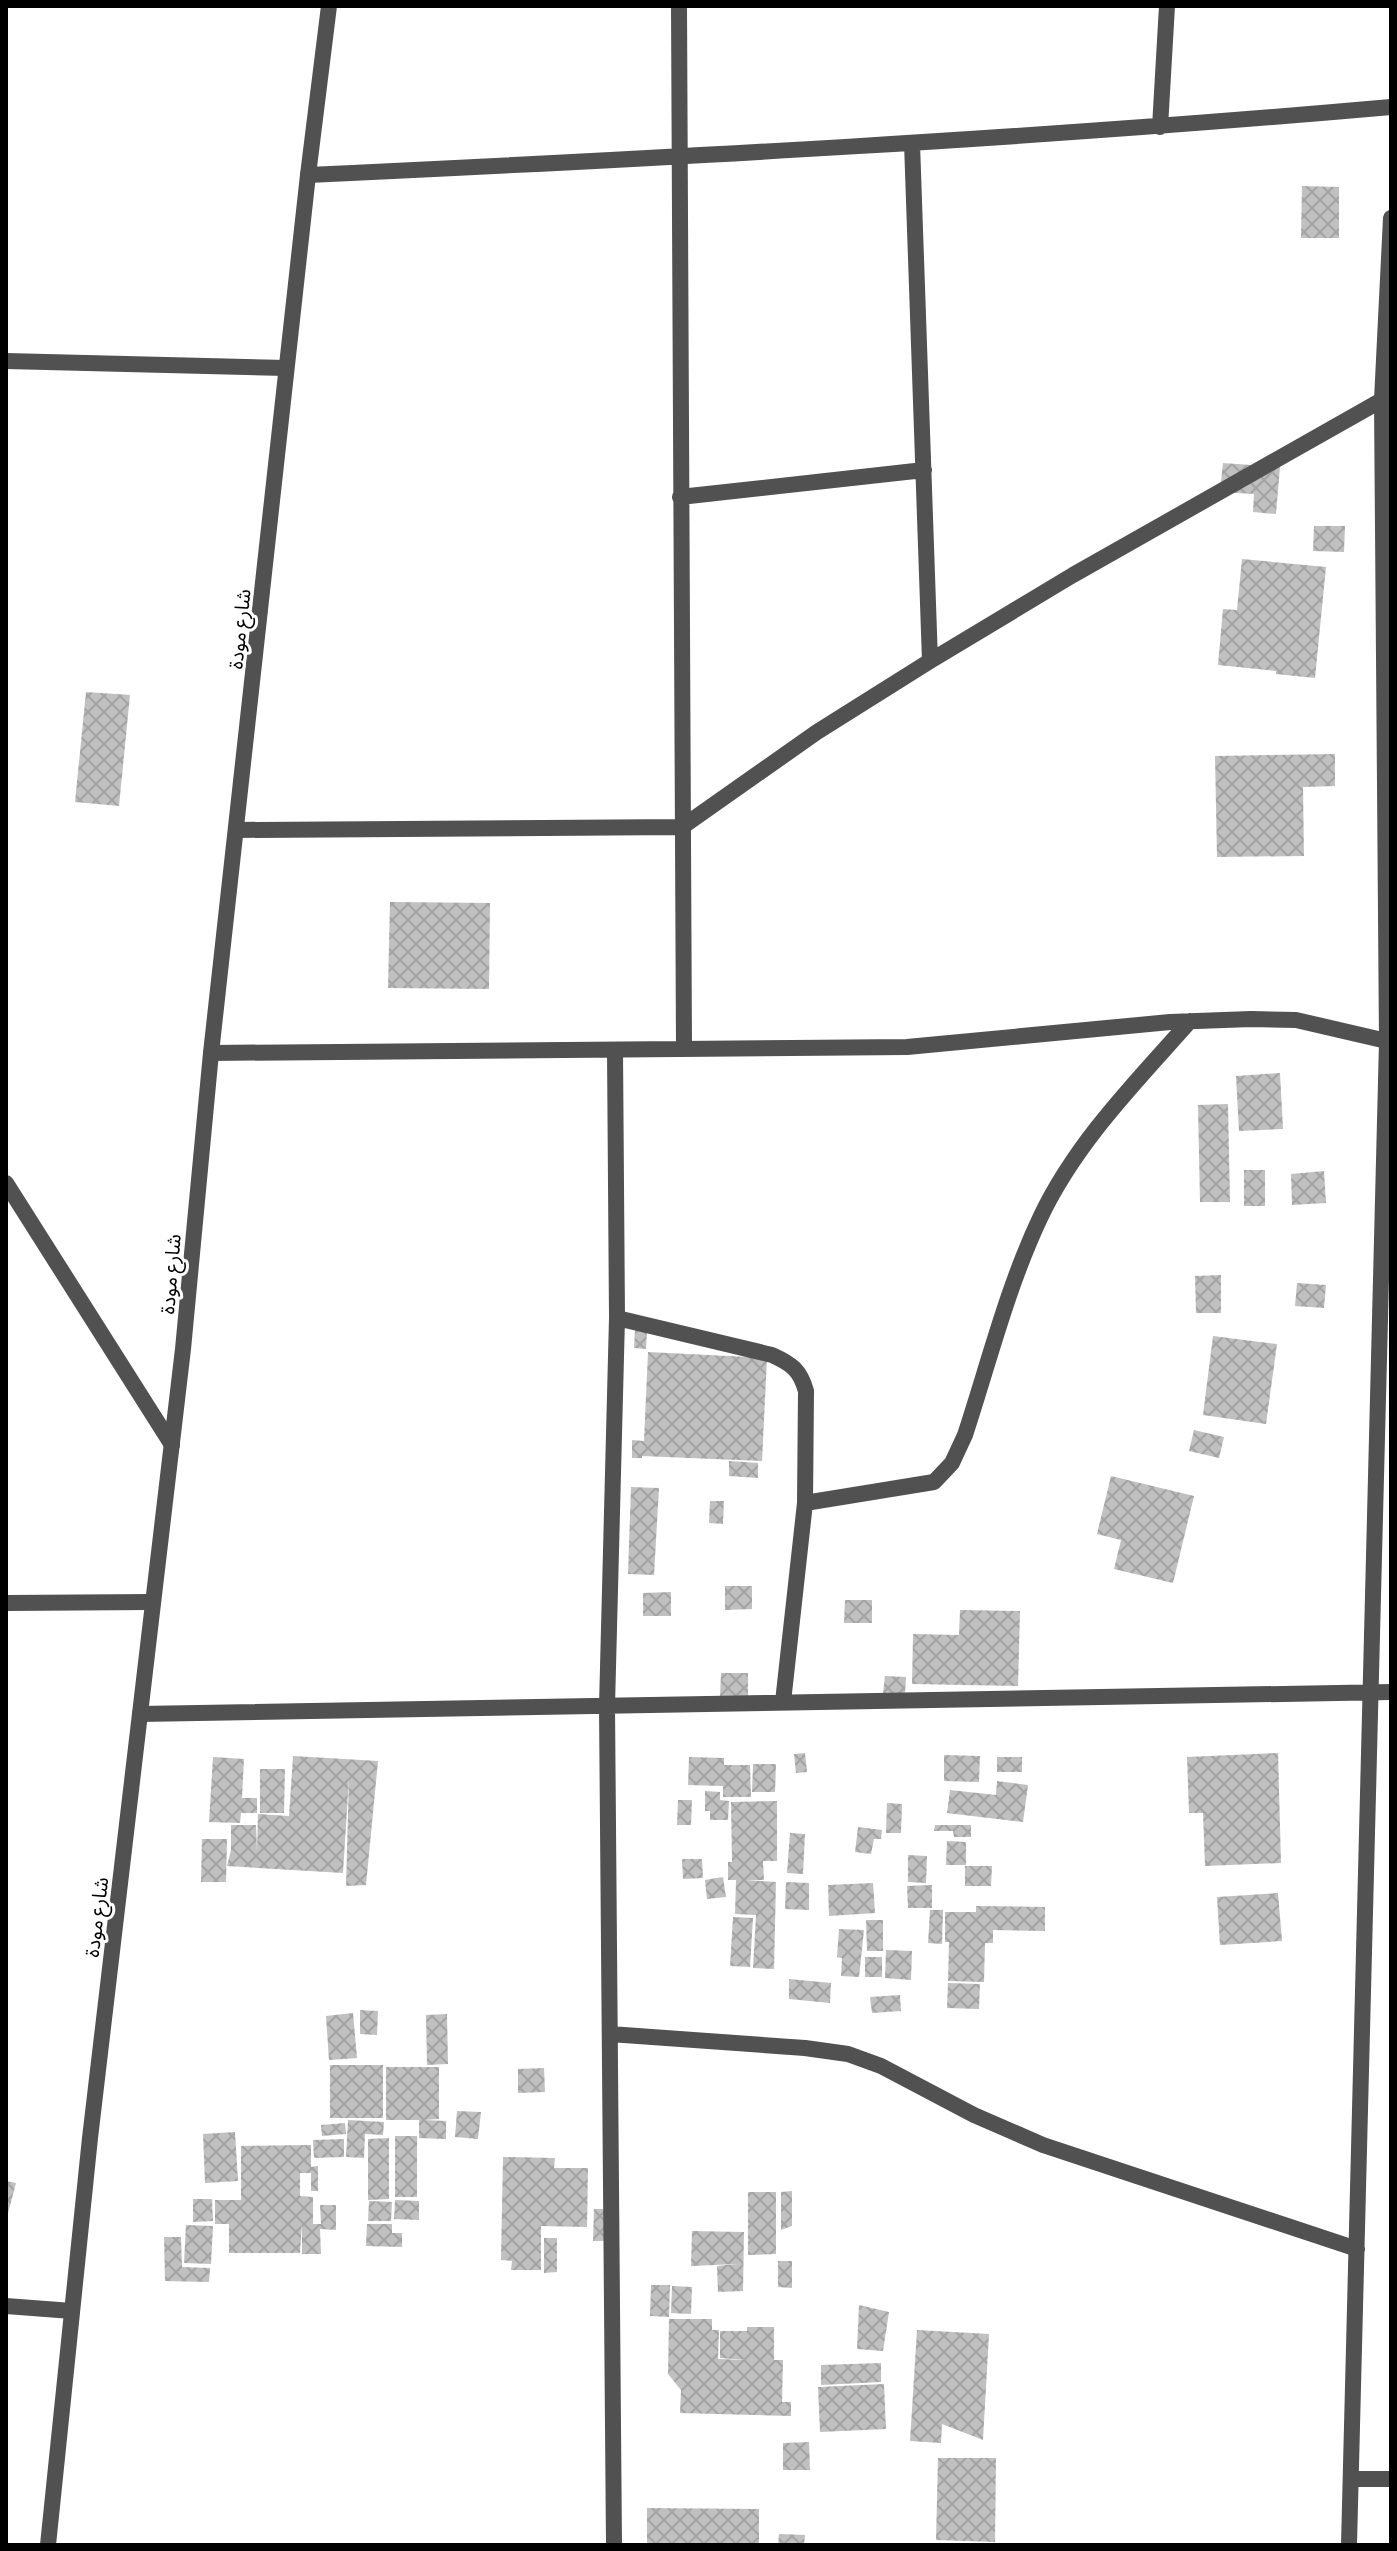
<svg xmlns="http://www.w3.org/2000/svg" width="1397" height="2551" font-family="Manrope,'Noto Sans Arabic',sans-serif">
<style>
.building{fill:url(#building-cross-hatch)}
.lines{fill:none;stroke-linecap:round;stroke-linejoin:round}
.minor{stroke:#515151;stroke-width:16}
.tertiary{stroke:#515151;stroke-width:16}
.labels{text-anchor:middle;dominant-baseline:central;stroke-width:6;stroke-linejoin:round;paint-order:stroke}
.street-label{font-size:20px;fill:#000;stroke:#fff}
</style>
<defs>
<pattern id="building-cross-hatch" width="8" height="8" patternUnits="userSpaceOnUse" patternTransform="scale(2)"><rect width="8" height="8" fill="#c0c0c0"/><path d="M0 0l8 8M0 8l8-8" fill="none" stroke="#a3a3a3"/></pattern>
</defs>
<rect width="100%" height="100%" fill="#fff"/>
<path class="building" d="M 1302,186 L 1339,187 L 1339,238 L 1301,238 Z
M 1223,463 L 1280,467 L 1276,514 L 1253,512 L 1254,494 L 1220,492 Z
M 1314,526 L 1345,526 L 1344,552 L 1313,551 Z
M 1242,559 L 1326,567 L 1315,678 L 1276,674 L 1276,671 L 1218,665 L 1223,609 L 1237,610 Z
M 86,692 L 130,695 L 119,806 L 75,802 Z
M 1335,754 L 1335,786 L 1303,787 L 1304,856 L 1217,857 L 1215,756 Z
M 390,902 L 490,903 L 489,989 L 388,988 Z
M 1280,1073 L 1283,1129 L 1239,1131 L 1236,1076 Z
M 1228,1104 L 1230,1202 L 1200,1202 L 1198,1105 Z
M 1244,1170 L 1265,1170 L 1265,1206 L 1244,1206 Z
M 1324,1171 L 1326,1203 L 1292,1205 L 1291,1174 Z
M 1221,1275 L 1221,1313 L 1196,1313 L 1195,1276 Z
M 1297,1283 L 1326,1285 L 1324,1308 L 1295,1306 Z
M 635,1330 L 647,1330 L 646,1349 L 634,1348 Z
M 1213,1336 L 1277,1344 L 1266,1424 L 1203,1415 Z
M 648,1352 L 767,1358 L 762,1461 L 642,1456 L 642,1458 L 632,1458 L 632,1440 L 644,1441 Z
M 1194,1430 L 1224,1437 L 1219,1458 L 1189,1451 Z
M 729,1461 L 758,1463 L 758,1478 L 729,1476 Z
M 1111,1476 L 1194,1496 L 1173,1583 L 1114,1569 L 1121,1540 L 1097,1534 Z
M 631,1487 L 659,1488 L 654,1575 L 628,1574 Z
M 710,1501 L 724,1501 L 723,1524 L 709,1523 Z
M 725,1586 L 752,1586 L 752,1609 L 725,1610 Z
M 671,1592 L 671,1616 L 643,1616 L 643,1593 Z
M 845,1600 L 872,1600 L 872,1623 L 844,1623 Z
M 960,1610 L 1020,1611 L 1018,1686 L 912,1684 L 913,1634 L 959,1635 Z
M 721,1673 L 748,1673 L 748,1696 L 720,1697 Z
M 885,1676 L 906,1677 L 905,1694 L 883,1693 Z
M 805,1753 L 807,1772 L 796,1773 L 794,1754 Z
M 1278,1753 L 1281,1863 L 1205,1866 L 1203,1813 L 1189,1813 L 1187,1757 Z
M 944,1755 L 980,1756 L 979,1782 L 944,1781 Z
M 293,1756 L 378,1761 L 366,1885 L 346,1886 L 349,1777 L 343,1873 L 227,1866 L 231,1850 L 231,1825 L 256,1825 L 257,1851 L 258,1814 L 289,1816 Z
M 213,1757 L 244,1759 L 242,1798 L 257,1798 L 257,1813 L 241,1813 L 240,1823 L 209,1822 Z
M 689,1757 L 724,1758 L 724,1765 L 750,1765 L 751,1797 L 723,1797 L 723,1786 L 688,1785 Z
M 997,1757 L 1022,1757 L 1022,1772 L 997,1772 Z
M 753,1764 L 776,1764 L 775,1792 L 752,1792 Z
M 260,1769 L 285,1769 L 284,1813 L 260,1813 Z
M 997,1781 L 1028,1785 L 1023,1822 L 947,1813 L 950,1790 L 996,1795 Z
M 705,1791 L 720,1792 L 720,1800 L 729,1801 L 728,1820 L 710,1820 L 710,1811 L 705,1811 Z
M 678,1800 L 692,1800 L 691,1825 L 677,1825 Z
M 777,1801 L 777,1861 L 763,1861 L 764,1880 L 746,1880 L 776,1882 L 774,1969 L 753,1968 L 756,1915 L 735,1914 L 736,1880 L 728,1880 L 728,1862 L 732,1862 L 731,1802 Z
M 887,1803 L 902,1804 L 901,1833 L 886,1833 Z
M 935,1825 L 971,1825 L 971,1837 L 954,1837 L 953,1831 L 934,1831 Z
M 858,1827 L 882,1830 L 881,1839 L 874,1839 L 871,1854 L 855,1852 Z
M 790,1833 L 805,1834 L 803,1874 L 787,1873 Z
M 202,1839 L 227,1839 L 226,1882 L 201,1882 Z
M 947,1841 L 966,1842 L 966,1865 L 946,1865 Z
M 908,1855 L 927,1856 L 926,1883 L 908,1882 Z
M 682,1859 L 702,1859 L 703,1878 L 683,1879 Z
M 965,1866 L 992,1866 L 991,1886 L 965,1886 Z
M 723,1877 L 726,1897 L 707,1899 L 705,1880 Z
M 786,1882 L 809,1883 L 809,1910 L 785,1909 Z
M 873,1883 L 875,1913 L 829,1916 L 828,1885 Z
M 932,1885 L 932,1908 L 908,1908 L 907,1886 Z
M 1278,1893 L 1282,1941 L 1220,1945 L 1217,1897 Z
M 976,1906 L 1045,1907 L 1045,1931 L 993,1930 L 993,1943 L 985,1943 L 984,1982 L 948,1981 L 949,1942 L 945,1942 L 945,1912 L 976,1912 Z
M 930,1910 L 943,1910 L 942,1944 L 928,1943 Z
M 733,1917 L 753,1918 L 750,1967 L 730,1966 Z
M 866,1920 L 883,1920 L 883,1951 L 867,1951 Z
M 839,1929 L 864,1930 L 859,1977 L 841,1976 L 842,1958 L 837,1957 Z
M 886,1950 L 912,1951 L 911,1980 L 885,1978 Z
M 865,1957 L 882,1957 L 882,1977 L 865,1977 Z
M 789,1979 L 831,1983 L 830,2003 L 789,1999 Z
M 948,1983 L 980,1984 L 979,2009 L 947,2008 Z
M 900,1995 L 901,2011 L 872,2013 L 870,1997 Z
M 360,2010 L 378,2011 L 377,2035 L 360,2034 Z
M 353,2013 L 357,2058 L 329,2060 L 326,2016 Z
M 447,2014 L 448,2064 L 427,2065 L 426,2015 Z
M 330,2065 L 383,2065 L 383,2118 L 330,2118 Z
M 386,2067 L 439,2067 L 439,2119 L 424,2120 L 446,2121 L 446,2139 L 419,2138 L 419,2120 L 386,2120 Z
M 544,2068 L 545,2092 L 518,2093 L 518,2069 Z
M 457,2111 L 481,2112 L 478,2139 L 455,2137 Z
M 348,2120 L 384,2122 L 383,2135 L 365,2134 L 364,2158 L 346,2157 Z
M 345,2123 L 346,2134 L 322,2136 L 321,2125 Z
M 235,2132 L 238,2181 L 205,2183 L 203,2134 Z
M 395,2136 L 417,2136 L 417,2197 L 395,2197 Z
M 389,2138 L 389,2199 L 368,2200 L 368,2139 Z
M 344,2139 L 344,2157 L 314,2158 L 313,2140 Z
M 311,2145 L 311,2167 L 318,2166 L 318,2191 L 311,2191 L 311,2173 L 300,2173 L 300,2196 L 313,2197 L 313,2224 L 321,2224 L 320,2205 L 336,2205 L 336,2230 L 320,2229 L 321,2254 L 302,2254 L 302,2223 L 300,2253 L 229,2253 L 229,2224 L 215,2224 L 215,2200 L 241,2200 L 241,2146 Z
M 503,2157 L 555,2158 L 554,2168 L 588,2168 L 587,2227 L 541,2226 L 541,2270 L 511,2270 L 512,2261 L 501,2260 Z
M 6,2181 L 16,2183 L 7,2217 L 6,2216 Z
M 792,2191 L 792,2226 L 781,2230 L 781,2192 Z
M 748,2192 L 776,2192 L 776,2254 L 748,2255 Z
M 193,2199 L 212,2199 L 213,2221 L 193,2222 Z
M 395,2200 L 419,2201 L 419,2220 L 394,2219 Z
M 369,2201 L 392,2202 L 391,2221 L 368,2221 Z
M 594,2209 L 607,2209 L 606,2241 L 593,2241 Z
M 367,2224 L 392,2224 L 392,2233 L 402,2233 L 402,2247 L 366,2246 Z
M 186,2225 L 213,2226 L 211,2264 L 184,2263 Z
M 692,2231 L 744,2232 L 743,2291 L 718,2292 L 717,2266 L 737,2264 L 691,2266 Z
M 164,2237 L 181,2237 L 182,2267 L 210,2268 L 209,2282 L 165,2281 Z
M 544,2238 L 557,2238 L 557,2272 L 544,2273 Z
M 778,2261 L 792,2261 L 792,2288 L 778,2287 Z
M 651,2285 L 670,2285 L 669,2317 L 650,2316 Z
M 672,2286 L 692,2287 L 691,2314 L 671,2313 Z
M 859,2305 L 889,2312 L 883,2351 L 857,2349 Z
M 669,2319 L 712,2319 L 712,2330 L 719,2330 L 718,2359 L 746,2360 L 720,2358 L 720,2331 L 747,2331 L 747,2327 L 774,2327 L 774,2360 L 783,2360 L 782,2402 L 791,2402 L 791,2416 L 680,2413 L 681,2390 L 668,2374 Z
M 917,2330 L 989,2334 L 983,2440 L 942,2424 L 941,2443 L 910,2441 Z
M 881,2363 L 881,2382 L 821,2385 L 821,2365 Z
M 884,2384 L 886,2429 L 820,2432 L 818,2387 Z
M 809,2442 L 810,2470 L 783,2470 L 783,2443 Z
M 938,2458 L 996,2458 L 995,2542 L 936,2540 Z
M 647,2508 L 759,2509 L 759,2545 L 647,2545 Z
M 779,2534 L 805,2535 L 804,2545 L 778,2545 Z"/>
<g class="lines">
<path class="minor" d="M 679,6 L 684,1047
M 1160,127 L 1167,6
M 912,143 L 930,661
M 308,175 C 669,158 1030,139 1391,107
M 6,361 L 286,368
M 680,497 L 924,470
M 236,830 L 682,827 L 817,732 L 930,661 L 1073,575 L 1382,400
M 211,1053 L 907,1047 L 1170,1022 L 1251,1019 L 1296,1020 L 1391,1042
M 6,1183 L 172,1445
M 617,1318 L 772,1355 C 792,1364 800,1370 806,1391 L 805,1503 L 783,1702
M 805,1503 L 934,1482 L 952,1463 L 965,1435 C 989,1362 1008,1285 1041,1216 C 1077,1141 1136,1082 1190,1021
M 6,1603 L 152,1602
M 140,1714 L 1391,1692
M 610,2034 L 805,2048 L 848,2054 L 881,2066 L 974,2115 L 1043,2145 L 1357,2249
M 6,2306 L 72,2311
M 1351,2479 L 1391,2479
M 614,2545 L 607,1706 L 617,1318 L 615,1050
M 1349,2545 L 1387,1042 L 1382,400 L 1391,218"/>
<path class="tertiary" d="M 48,2545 L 90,2138 L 183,1349 L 211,1053 L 308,175 L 329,6"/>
</g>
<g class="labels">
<g class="street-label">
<text transform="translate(239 629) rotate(-84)">شارع مودة</text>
<text transform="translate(170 1274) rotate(-85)">شارع مودة</text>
<text transform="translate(96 1917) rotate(-83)">شارع مودة</text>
</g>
</g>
<rect width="1397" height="2551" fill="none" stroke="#000000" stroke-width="16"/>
</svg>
